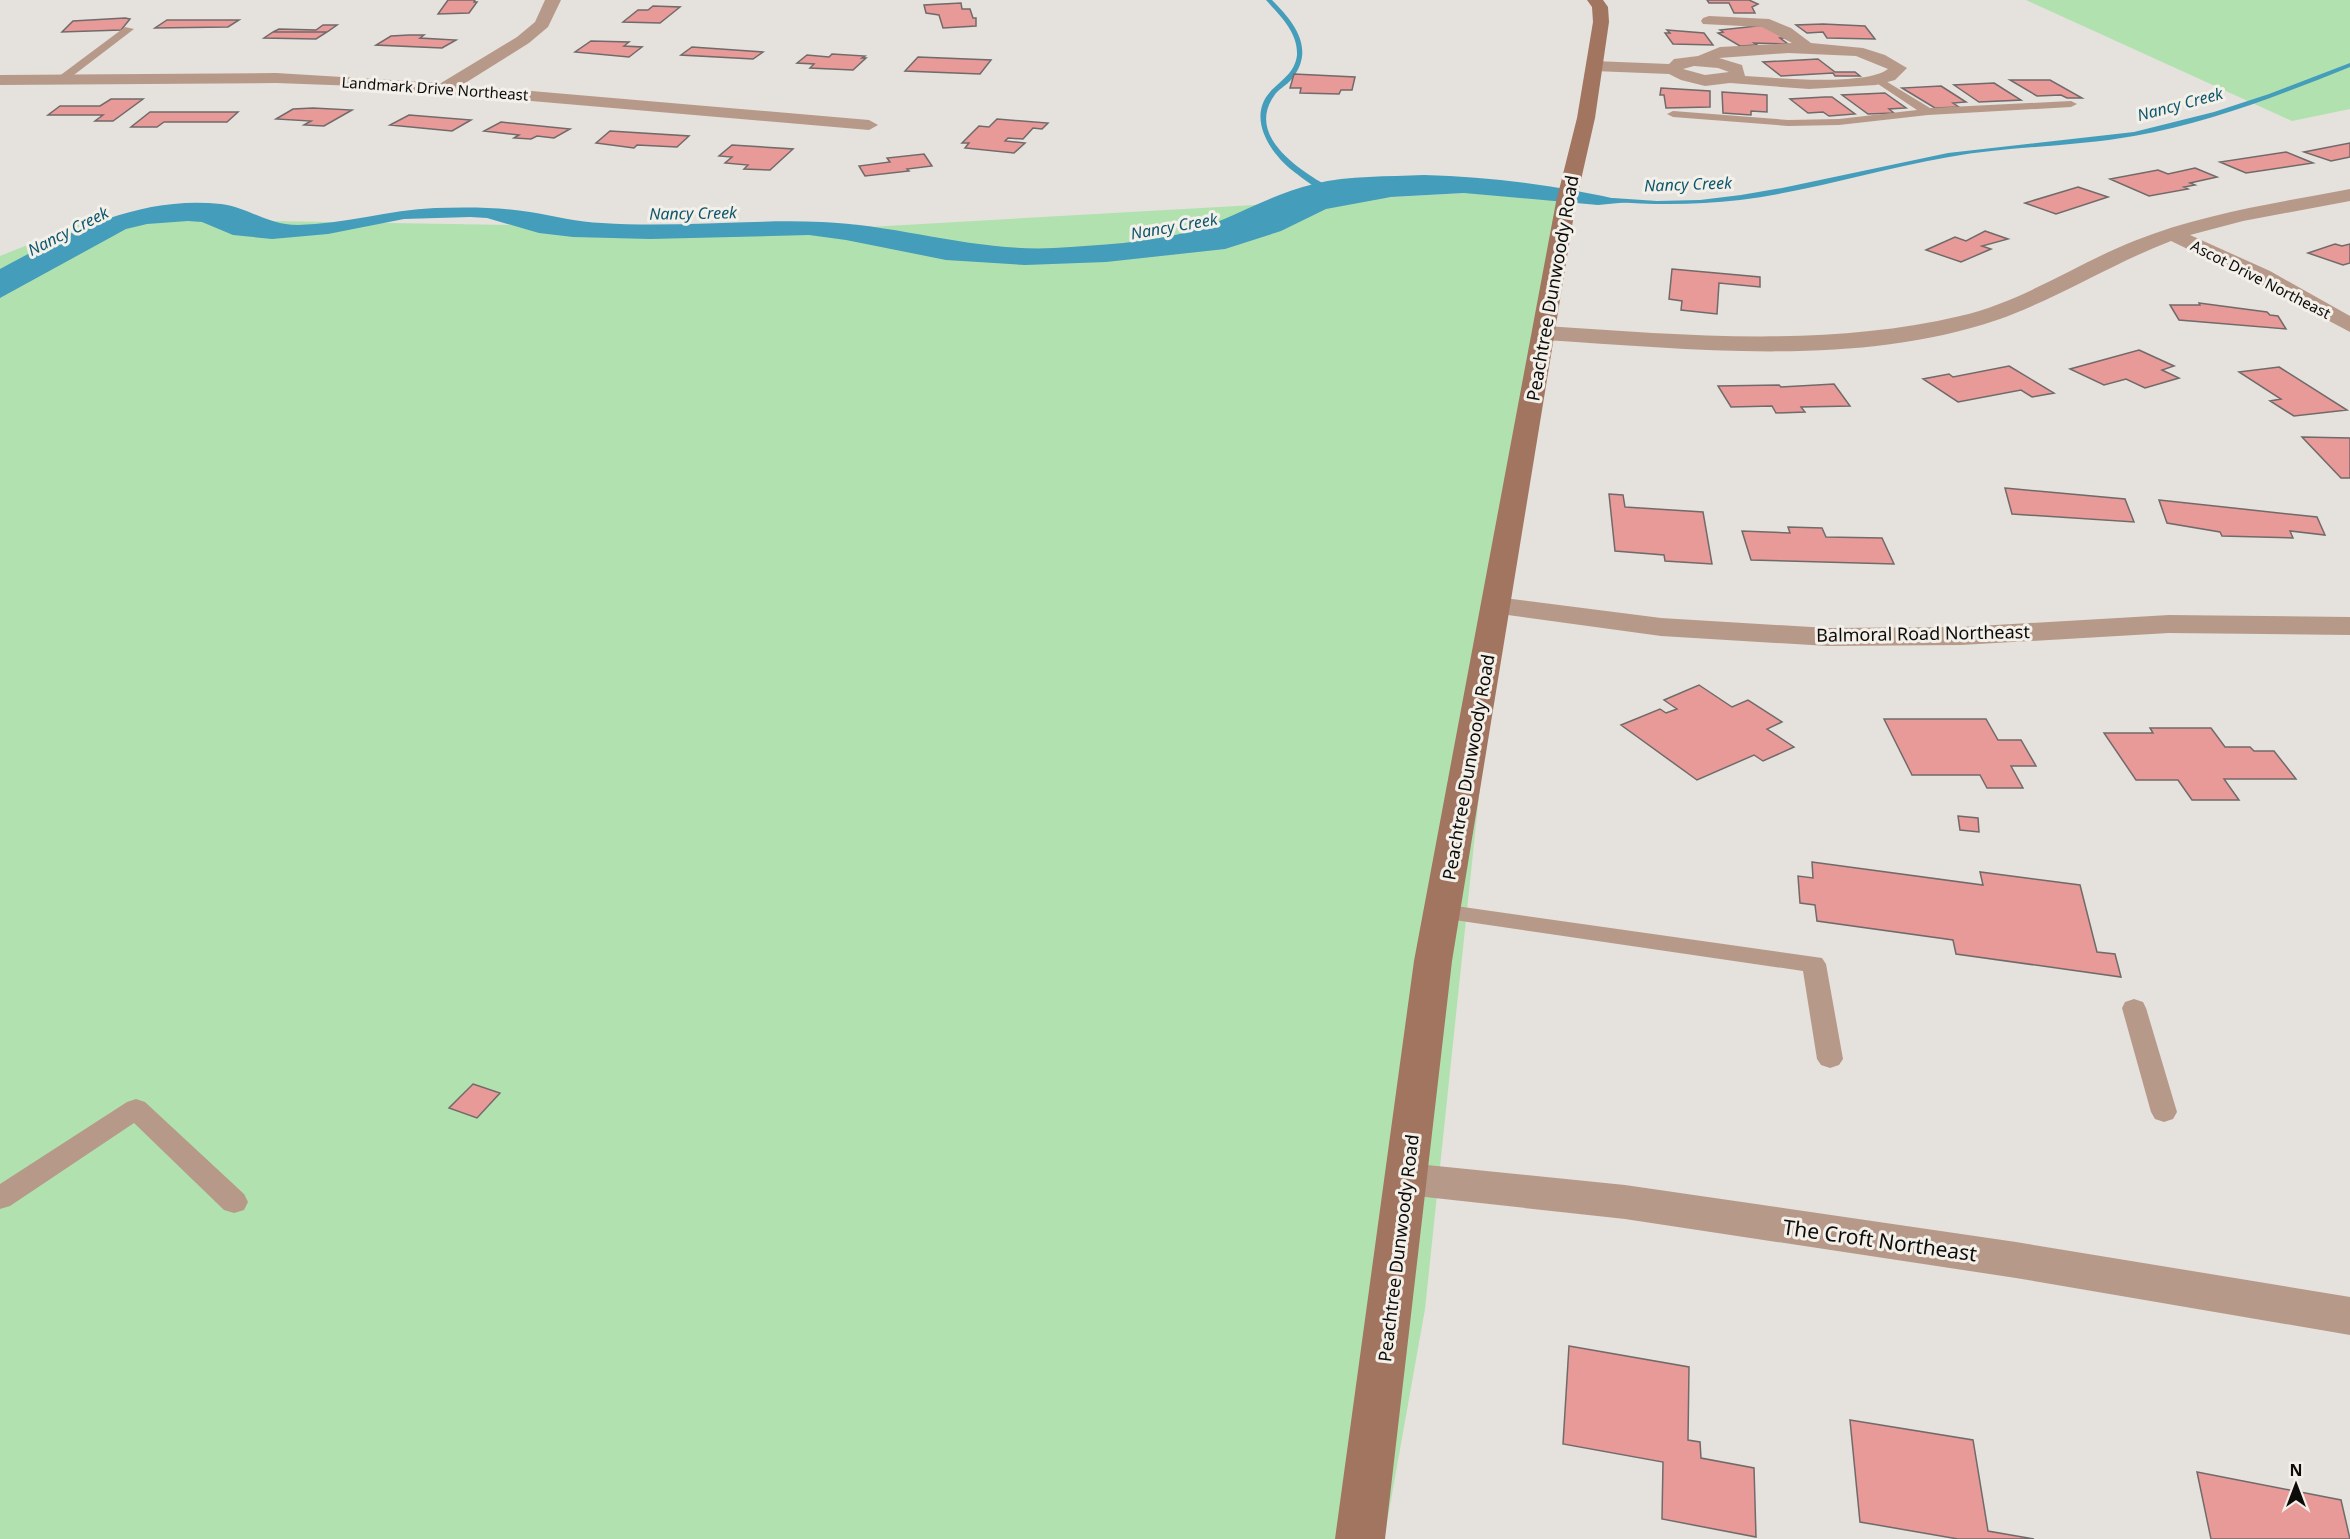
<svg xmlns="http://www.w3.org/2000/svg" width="2350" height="1539" font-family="'Noto Sans',sans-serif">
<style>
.green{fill:#b1e1af}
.water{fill:#449dba}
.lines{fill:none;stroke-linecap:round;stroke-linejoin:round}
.stream{fill:#449dba;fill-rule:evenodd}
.building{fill:#e89a98;stroke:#716a6a;stroke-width:1.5}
.service{fill:#b7998a;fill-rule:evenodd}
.minor{fill:#b7998a;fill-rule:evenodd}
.secondary{fill:#a1755f;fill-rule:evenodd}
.labels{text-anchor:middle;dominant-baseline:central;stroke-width:6;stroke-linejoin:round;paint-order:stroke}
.far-street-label{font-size:15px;fill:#0d0c0a;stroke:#f3efe9}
.far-water-label{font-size:16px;font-style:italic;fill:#0d576c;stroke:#f3efe9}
.street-label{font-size:18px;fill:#0d0c0a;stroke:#f3efe9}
.near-street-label{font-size:21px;fill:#0d0c0a;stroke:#f3efe9}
</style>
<rect width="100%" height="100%" fill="#e5e1dc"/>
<path class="green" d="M 2026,0 L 2350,0 L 2350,109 L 2292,121 Z
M 1568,187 L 1487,720 L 1425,1309 L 1384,1539 L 0,1539 L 0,256 L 95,218 L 817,230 Z"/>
<path class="water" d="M 1424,175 C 1494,177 1561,186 1629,202 L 1598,205 L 1464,193 L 1391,197 L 1326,209 L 1281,231 L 1225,249 L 1106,262 L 1025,265 L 946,260 L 846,240 L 809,235 L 650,239 L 573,237 L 539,233 L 487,218 L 470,217 L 404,219 L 328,234 L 272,239 L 233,235 L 202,222 L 188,221 L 147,224 L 126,229 L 0,298 L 0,269 C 68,232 141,195 221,204 C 250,208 267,225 298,225 C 344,224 389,210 435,208 C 467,207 499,207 530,212 C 554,216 578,222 602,223 C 675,228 749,219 822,222 C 900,225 976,252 1054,248 C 1099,245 1148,243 1192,231 C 1234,218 1271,194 1314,184 C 1350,175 1387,177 1424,175 Z"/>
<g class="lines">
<path class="stream" d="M 1266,0 L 1272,0 C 1295,23 1316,50 1291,80 C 1286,86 1278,89 1274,96 C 1245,137 1303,173 1333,189 L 1333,193 C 1319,193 1303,178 1293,171 C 1270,153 1247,118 1270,92 C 1281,80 1295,73 1297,55 C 1298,32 1280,16 1266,0 Z
M 2350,63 L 2350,67 C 2280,95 2209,123 2134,136 C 2073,147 2010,146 1949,157 C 1879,169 1811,191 1740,200 C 1697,205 1656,205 1613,202 L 1609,200 L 1613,198 L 1657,201 L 1700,200 L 1741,195 L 1782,188 L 1948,153 L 2134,132 L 2214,112 L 2269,94 Z"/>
</g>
<path class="building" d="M 448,0 L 475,0 L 474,2 L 477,2 L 469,13 L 438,14 Z
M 1707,0 L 1749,0 L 1758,4 L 1752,7 L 1755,13 L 1734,13 L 1729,3 L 1709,3 Z
M 961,3 L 962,9 L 970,9 L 973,18 L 976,18 L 976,26 L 943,28 L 939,15 L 926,13 L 924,5 Z
M 653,6 L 680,7 L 660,23 L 623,22 L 638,10 L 648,10 Z
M 125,18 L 130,19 L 121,30 L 62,32 L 73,21 Z
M 167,20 L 239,20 L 228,27 L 155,28 Z
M 1823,24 L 1865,26 L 1875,39 L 1827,38 L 1823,32 L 1807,33 L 1796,25 Z
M 323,25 L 337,25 L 327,32 L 273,32 L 279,29 L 316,30 Z
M 1766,25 L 1784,38 L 1780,38 L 1788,44 L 1754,43 L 1757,45 L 1740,46 L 1718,33 L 1723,32 L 1720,30 Z
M 1667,30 L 1704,33 L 1713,45 L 1673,44 L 1665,33 L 1670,33 Z
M 273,32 L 327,32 L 316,39 L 264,38 Z
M 409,35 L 424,35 L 420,38 L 456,40 L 442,48 L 376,45 L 391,36 Z
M 591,41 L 629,42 L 624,46 L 642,47 L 629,57 L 575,52 Z
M 692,47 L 763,52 L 753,59 L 681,55 Z
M 832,54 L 865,56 L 862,58 L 866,58 L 853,70 L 810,68 L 814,64 L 797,63 L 807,55 L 829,57 Z
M 918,57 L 991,60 L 980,74 L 905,71 Z
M 1818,59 L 1835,72 L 1855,72 L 1860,76 L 1835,76 L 1833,73 L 1781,76 L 1763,62 Z
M 1294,74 L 1355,77 L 1352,90 L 1341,90 L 1339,94 L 1300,93 L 1301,88 L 1290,88 Z
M 2010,80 L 2050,80 L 2082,98 L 2067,98 L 2061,95 L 2037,96 Z
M 1994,83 L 2021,100 L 1979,102 L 1954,85 Z
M 1941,86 L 1966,102 L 1953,103 L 1959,107 L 1935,108 L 1902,88 Z
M 1661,88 L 1710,91 L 1710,107 L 1666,108 L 1664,95 L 1660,95 Z
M 1722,92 L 1767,95 L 1767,112 L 1751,111 L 1751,115 L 1723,113 Z
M 1885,93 L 1906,108 L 1889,109 L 1894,113 L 1868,114 L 1842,95 Z
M 1825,97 L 1832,97 L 1855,114 L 1829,116 L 1823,112 L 1808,113 L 1790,99 Z
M 111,99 L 143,99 L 113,121 L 95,121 L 103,115 L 48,115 L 60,106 L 100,106 Z
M 313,108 L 352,110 L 324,126 L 304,125 L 311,121 L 276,119 L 293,109 Z
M 150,112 L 238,112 L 227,122 L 164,122 L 157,127 L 131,127 Z
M 409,115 L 471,120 L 452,131 L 390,125 Z
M 997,119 L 1048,123 L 1042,129 L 1033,128 L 1023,139 L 1008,138 L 1005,141 L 1025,143 L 1014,153 L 965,148 L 969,143 L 962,143 L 979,126 L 989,127 Z
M 501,122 L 570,129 L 554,138 L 537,136 L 531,139 L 514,138 L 519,135 L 484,131 Z
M 610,131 L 689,136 L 677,147 L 637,145 L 634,148 L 596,143 Z
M 2350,143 L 2350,157 L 2331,161 L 2304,152 Z
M 732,145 L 793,149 L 770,170 L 744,169 L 748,165 L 725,163 L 732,157 L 719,156 Z
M 2286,152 L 2313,163 L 2246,173 L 2220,162 Z
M 924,154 L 932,166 L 907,169 L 909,171 L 865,176 L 859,166 L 890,162 L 887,158 Z
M 2195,168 L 2217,177 L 2190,183 L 2195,185 L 2184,187 L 2188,189 L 2149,196 L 2110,179 L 2158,170 L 2168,174 Z
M 2078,187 L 2108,197 L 2056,214 L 2025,203 Z
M 1985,231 L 2008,239 L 1982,246 L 1991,249 L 1961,262 L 1926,250 L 1955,237 L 1966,241 Z
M 2335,244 L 2342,246 L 2350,244 L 2350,263 L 2343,265 L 2308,253 Z
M 1672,269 L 1760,277 L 1760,287 L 1719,283 L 1717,314 L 1681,310 L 1682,301 L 1669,299 Z
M 2199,303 L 2267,312 L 2270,315 L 2278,316 L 2286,329 L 2179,320 L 2170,305 L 2200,305 Z
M 2139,350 L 2174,366 L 2162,370 L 2179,378 L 2145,388 L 2126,379 L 2104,385 L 2070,369 Z
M 2009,366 L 2054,393 L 2032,397 L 2021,390 L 1958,402 L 1923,379 L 1949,374 L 1953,377 Z
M 2279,367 L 2347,410 L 2294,416 L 2270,401 L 2281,399 L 2239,372 Z
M 1834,384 L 1850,406 L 1801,407 L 1805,412 L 1776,413 L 1772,406 L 1731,407 L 1718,386 L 1779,385 L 1781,387 Z
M 2302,437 L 2350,438 L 2350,478 L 2341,478 Z
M 2005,488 L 2125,499 L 2134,522 L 2012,514 Z
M 1609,494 L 1623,495 L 1625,507 L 1703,512 L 1712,564 L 1665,561 L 1664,555 L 1615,551 Z
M 2159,500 L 2317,517 L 2325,535 L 2290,531 L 2293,538 L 2222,536 L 2220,532 L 2167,523 Z
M 1788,527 L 1822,528 L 1826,537 L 1882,538 L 1894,564 L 1751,560 L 1742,531 L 1790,533 Z
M 1699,685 L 1732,707 L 1748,700 L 1782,722 L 1767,729 L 1794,747 L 1763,761 L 1754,755 L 1697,780 L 1621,725 L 1660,709 L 1666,713 L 1677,709 L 1664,700 Z
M 1884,719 L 1986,719 L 1998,740 L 2021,740 L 2036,766 L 2011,766 L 2023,788 L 1987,788 L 1980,775 L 1912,775 Z
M 2150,728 L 2211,728 L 2225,747 L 2250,747 L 2254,751 L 2274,751 L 2296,779 L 2224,779 L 2239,800 L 2192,800 L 2178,780 L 2136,780 L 2104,733 L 2153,733 Z
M 1958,816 L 1978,818 L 1979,832 L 1960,830 Z
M 1812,862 L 1983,885 L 1980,872 L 2080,885 L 2097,952 L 2115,954 L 2121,977 L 1956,954 L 1953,940 L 1817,921 L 1815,905 L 1800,903 L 1798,876 L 1813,878 Z
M 473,1084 L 500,1093 L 477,1118 L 449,1108 Z
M 1569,1346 L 1689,1367 L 1688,1440 L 1700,1442 L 1701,1458 L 1754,1468 L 1756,1537 L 1662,1519 L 1663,1462 L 1563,1444 Z
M 1850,1420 L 1973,1440 L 1988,1531 L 2034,1539 L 1958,1539 L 1860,1522 Z
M 2197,1472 L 2341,1500 L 2350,1539 L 2211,1539 Z"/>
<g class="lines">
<path class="service" d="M 125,27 L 134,29 L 66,81 L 58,81 L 58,77 Z
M 1879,77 L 1930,108 L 2071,101 L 2077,104 L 2071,107 L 1928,115 L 1839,125 L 1788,126 L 1673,117 L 1667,114 L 1673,111 L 1788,120 L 1839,119 L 1917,110 L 1875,82 L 1874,80 Z
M 1442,904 L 1822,958 L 1826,964 L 1843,1059 L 1839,1065 L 1830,1068 L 1821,1065 L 1817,1059 L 1803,971 L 1434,917 L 1430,912 L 1434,907 Z
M 2134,999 L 2143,1002 L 2146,1008 L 2177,1112 L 2173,1119 L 2164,1122 L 2155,1119 L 2151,1112 L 2122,1008 L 2125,1002 Z
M 136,1099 L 145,1102 L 244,1194 L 248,1202 L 244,1210 L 234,1213 L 224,1210 L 134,1123 L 10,1206 L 0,1209 L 0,1184 L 127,1102 Z"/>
<path class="minor" d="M 545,0 L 561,0 L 548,27 L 529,43 L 462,85 L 869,120 L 878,125 L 869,130 L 358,86 L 276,83 L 0,85 L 0,75 L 276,73 L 441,83 L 517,37 L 535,22 Z
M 1709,16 L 1769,19 L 1791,28 L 1811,43 L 1863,48 L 1885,55 L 1907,68 L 1895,80 L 1876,85 L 1809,89 L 1730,83 L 1705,86 L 1681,80 L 1669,74 L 1594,71 L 1586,66 L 1594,61 L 1669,64 L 1674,59 L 1698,56 L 1720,47 L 1792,43 L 1762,27 L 1703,24 L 1701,21 L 1703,18 ZM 1788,53 L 1856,56 L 1888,69 C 1867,85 1789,79 1761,77 L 1745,76 L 1742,65 L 1719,58 ZM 1694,66 L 1718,68 L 1729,72 L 1705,75 L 1683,69 Z
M 2350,189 L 2350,201 L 2243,221 L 2190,235 L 2270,271 L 2350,316 L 2350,332 L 2254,281 L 2171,241 C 2111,264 2057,299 1997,320 C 1856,368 1691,349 1545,340 L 1537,338 L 1534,333 L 1537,328 L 1545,326 C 1683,335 1824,348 1960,316 C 2022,302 2076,264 2134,241 C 2204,213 2277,203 2350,189 Z
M 1496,597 L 1661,618 L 1828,628 L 1961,627 L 2169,615 L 2350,617 L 2350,635 L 2169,633 L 1961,645 L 1828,646 L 1661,636 L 1486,612 L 1481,606 L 1486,600 Z
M 1407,1163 L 1625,1185 L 2016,1242 L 2350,1297 L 2350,1335 L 2016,1278 L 1625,1219 L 1407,1195 L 1392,1191 L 1386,1179 L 1392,1167 Z"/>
<path class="secondary" d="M 1587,0 L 1603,0 L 1608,7 L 1609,22 L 1595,118 L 1576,202 L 1452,961 L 1385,1539 L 1335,1539 L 1414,961 L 1556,202 L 1577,118 L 1593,22 L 1592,7 Z"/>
</g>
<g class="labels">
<g class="far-street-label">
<text transform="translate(435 88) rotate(4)">Landmark Drive Northeast</text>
<text transform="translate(2261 279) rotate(27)">Ascot Drive Northeast</text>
</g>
<g class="far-water-label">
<text transform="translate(2180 104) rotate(-15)">Nancy Creek</text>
<text transform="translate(1688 184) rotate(-2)">Nancy Creek</text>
<text transform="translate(693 213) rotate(-1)">Nancy Creek</text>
<text transform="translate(1174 226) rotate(-10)">Nancy Creek</text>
<text transform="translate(68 231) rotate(-27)">Nancy Creek</text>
</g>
<g class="street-label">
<text transform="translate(1552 288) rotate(-80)">Peachtree Dunwoody Road</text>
<text transform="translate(1923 633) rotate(-1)">Balmoral Road Northeast</text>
<text transform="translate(1468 767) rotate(-80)">Peachtree Dunwoody Road</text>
<text transform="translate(1398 1248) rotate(-83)">Peachtree Dunwoody Road</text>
</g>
<g class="near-street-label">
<text transform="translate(1880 1240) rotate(8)">The Croft Northeast</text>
</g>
</g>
<g transform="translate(2296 1485)" stroke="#f3efe9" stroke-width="4.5" paint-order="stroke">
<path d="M0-4.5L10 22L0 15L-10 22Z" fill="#0d0c0a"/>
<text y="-9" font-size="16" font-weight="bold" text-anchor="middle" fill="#0d0c0a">N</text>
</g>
</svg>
